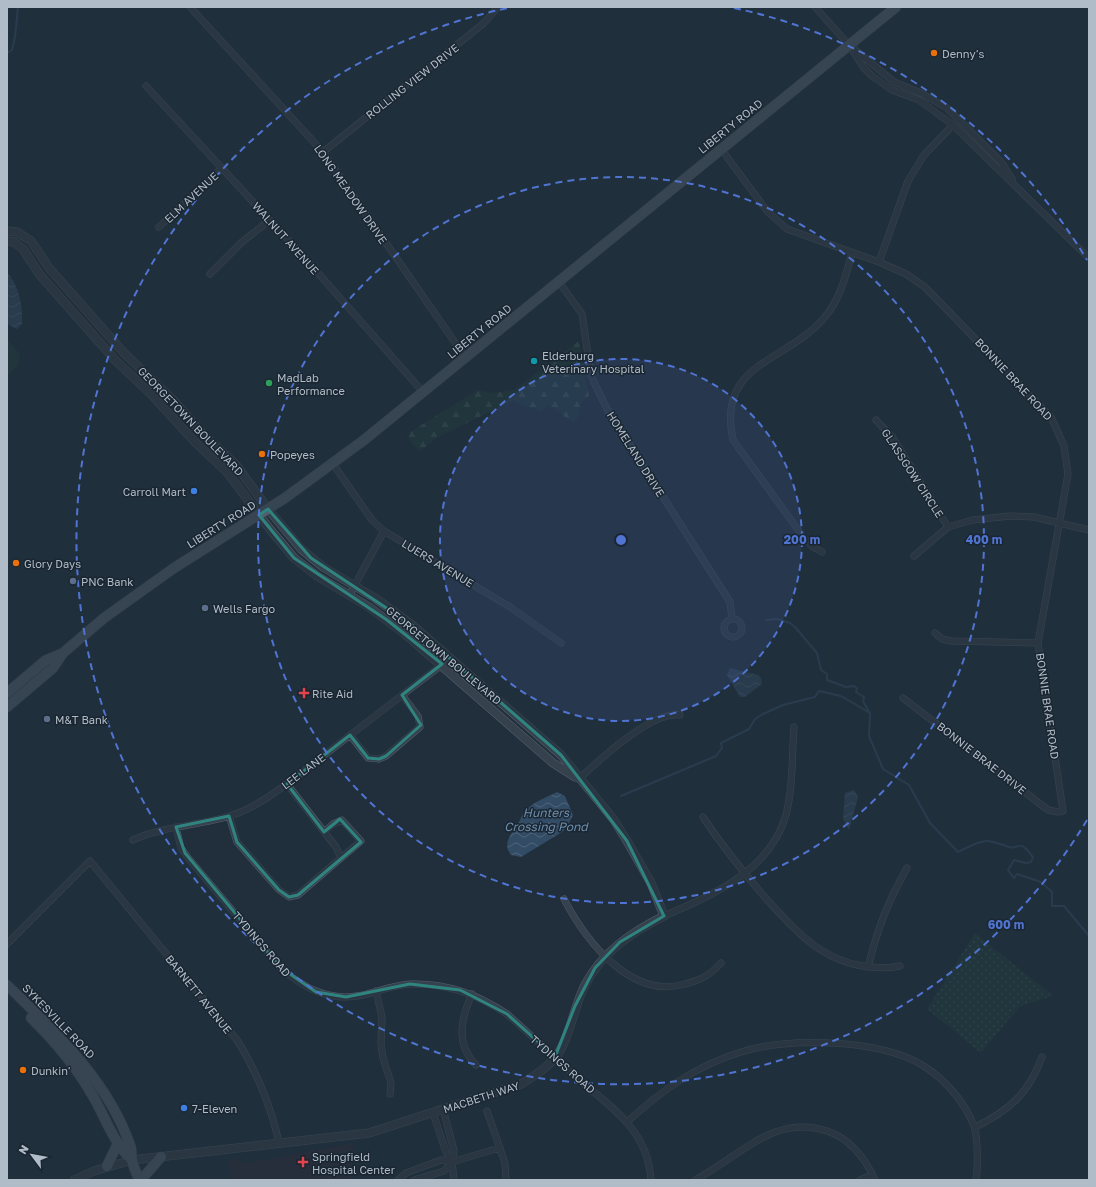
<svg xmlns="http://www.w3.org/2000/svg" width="1096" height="1187" font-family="'Golos Text',sans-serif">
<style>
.medical{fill:#2e2d3d}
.green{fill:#233d3e}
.forest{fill:url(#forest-firs)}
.park{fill:url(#park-dots)}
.water{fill:url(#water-waves)}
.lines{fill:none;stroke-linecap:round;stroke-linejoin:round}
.stream{stroke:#334c65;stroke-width:2}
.minor-casing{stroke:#535f6a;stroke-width:7}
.tertiary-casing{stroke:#535f6a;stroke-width:9}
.primary-casing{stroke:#3e4a55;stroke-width:11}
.minor{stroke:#35414d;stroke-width:6}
.tertiary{stroke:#35414d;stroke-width:8}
.primary{stroke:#52606d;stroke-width:10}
.marked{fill:none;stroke:#2f8480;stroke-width:3;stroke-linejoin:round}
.ring{fill:none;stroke:#5074d2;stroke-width:2;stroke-dasharray:7 5}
.food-dot{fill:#e8710a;stroke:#1a2631;stroke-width:1.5}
.culture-dot{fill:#0f9aa8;stroke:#1a2631;stroke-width:1.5}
.leisure-dot{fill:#2e9e5b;stroke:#1a2631;stroke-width:1.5}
.shop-dot{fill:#3f7fe0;stroke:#1a2631;stroke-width:1.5}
.service-dot{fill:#5c6f8a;stroke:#1a2631;stroke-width:1.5}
.health-dot{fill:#e0444e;stroke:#1a2631;stroke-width:1.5}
.labels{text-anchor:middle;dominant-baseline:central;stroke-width:3;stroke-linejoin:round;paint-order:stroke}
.poi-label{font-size:11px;fill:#b0bcc8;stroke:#1a2631;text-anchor:start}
.street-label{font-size:11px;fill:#b0bcc8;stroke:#1a2631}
.water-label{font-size:12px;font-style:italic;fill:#6e8fae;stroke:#1a2631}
.centre{fill:#5074d2;stroke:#1a2631;stroke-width:2}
.ring-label{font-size:12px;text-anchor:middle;font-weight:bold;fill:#5074d2;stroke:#1a2631;stroke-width:3;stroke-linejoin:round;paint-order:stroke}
</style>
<defs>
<pattern id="forest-firs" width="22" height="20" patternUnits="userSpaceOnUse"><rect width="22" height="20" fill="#233d3e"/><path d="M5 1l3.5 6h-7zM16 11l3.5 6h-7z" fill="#405758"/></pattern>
<pattern id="park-dots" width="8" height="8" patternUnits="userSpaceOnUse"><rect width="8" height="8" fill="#233d3e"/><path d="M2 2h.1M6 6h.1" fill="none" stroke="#405758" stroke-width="1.8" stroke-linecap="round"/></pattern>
<pattern id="water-waves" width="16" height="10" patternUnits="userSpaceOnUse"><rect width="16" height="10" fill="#334c65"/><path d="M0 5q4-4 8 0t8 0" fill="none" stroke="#4e647a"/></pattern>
</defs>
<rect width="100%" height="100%" fill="#212f3d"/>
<path class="medical" d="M 354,1143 L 351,1180 L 232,1180 L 228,1162 L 240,1158 L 244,1164 Z"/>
<path class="green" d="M 7,339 L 20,354 L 18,366 L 7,375 Z"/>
<path class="forest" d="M 579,341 L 589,396 L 580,405 L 578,417 L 573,423 L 549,405 L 540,411 L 512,401 L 438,437 L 419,452 L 408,438 L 410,432 L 478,390 L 494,393 L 514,390 Z"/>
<path class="park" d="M 975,933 L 1053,996 L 1020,1006 L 981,1053 L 927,1009 Z"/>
<path class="water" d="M 7,272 C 19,286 23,306 22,324 L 17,329 L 7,324 Z
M 730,668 L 758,675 L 761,678 L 762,684 L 745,697 L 740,697 L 727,675 Z
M 854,790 L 858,797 L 849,830 L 843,819 L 845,793 Z
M 557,792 L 565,796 L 573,815 L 567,827 L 562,832 L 521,857 L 511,855 C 502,843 511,835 517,825 C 521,820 522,813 527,809 C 534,802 547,797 557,792 Z"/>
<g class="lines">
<path class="stream" d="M 7,53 L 12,50 L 15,37 L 18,7
M 766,620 L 777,619 L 790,623 L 795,627 L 817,653 L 821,670 L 827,674 L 827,680 L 846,687 L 854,686 L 857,688 L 856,692 L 864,697 L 863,701 L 869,712
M 621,796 L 716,756 L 722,748 L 721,743 L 749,729 L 755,719 L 763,714 L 783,705 L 815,697 L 819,691 L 841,696 L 870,713 L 869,736 L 883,769 L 909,785 L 930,823 L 958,852 C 984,839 983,838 1009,847 C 1013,849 1018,845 1022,846 C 1026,847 1030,854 1033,857 L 1031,862 L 1026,863 L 1014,860 L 1008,870 L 1014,878 L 1017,874 L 1041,882 L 1052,892 L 1052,906 L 1064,906 L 1089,936"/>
<g class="minor-casing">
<path id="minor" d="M 190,7 L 323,152 L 465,357
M 815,7 L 849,45 L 864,68 L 872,76 L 892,90 L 919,100 L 953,125 L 1089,258
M 853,48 L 894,82 L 921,93 L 947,108 L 1001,162 L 1012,179
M 146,86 L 303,256 L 423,392
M 721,149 L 767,211 L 787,229 L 879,262 L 906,274 L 925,287 L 1051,417 L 1064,446 L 1068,474 L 1038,643 L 1063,811 L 1058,812 L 1048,810 L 903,698
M 323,152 L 484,23 L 498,7
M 159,227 L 222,168
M 879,262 L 908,181 L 924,155 L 953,125
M 210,274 L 242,242 L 270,220
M 559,282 L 582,314 L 591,376 L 607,409 L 730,602 L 732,619
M 876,420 L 893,438 L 948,527
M 333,464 L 372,520 L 384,531 L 510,607 L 561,643
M 822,552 L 813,547 L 804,538 L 733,440 C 716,362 786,363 824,318 C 840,300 846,275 852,253
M 914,556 L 948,527 L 973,520 L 1010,516 L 1034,517 L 1089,530
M 349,596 L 384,531
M724 628a9 9 0 1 1 18 0a9 9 0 1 1-18 0Z
M 935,633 L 942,639 L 951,641 L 1038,643
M 350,735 L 368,758 L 379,759 L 386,756 L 420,727 L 418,716 L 402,695
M 579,779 C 599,760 652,711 680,715
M 229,816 L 237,842 L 279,890 L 289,897 L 298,895 L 341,858 L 336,847 L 287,784
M 703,817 C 721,845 741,869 762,894 C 791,926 818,959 863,966 C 876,968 887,969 900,966
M 176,827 L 181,848 L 189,859 L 280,967 C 304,989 330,1002 363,995 C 379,991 394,985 410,984 C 447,983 477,994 507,1014 C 531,1035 554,1057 577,1078 C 612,1108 648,1130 651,1180
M 324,832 L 333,824 L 342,820 L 361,841 L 341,858
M 133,840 C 172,822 217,827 255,805 C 282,790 306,769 331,750 C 371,719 411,688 451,658
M 564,899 C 586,941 631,1000 685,984 C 701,980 710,975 721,963
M 664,916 C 713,895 770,871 786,815 C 793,787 792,756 794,727
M 7,944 L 90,861 L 237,1040 C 255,1068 273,1111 279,1144
M 868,967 C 878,928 887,903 907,868
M 376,991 L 382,1017 L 381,1044 L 383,1058 L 391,1083 L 390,1094
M 472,994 C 461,1018 455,1044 476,1065
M 443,1109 L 454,1151 L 452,1162 L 454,1180
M 487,1111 L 505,1163 L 506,1180
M 433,1113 L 446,1152 L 452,1162
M 627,1122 C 661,1091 695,1066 741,1052 C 788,1037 879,1039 922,1065 C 945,1079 964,1101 974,1126 C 978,1137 978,1168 976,1180
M 975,1127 C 1009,1111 1029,1093 1042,1057
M 398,1180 L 406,1173 L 441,1160 L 452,1162 L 499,1148
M 414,1180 L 444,1171 L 452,1162
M 695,1180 C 738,1158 774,1113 827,1131 C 851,1139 865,1158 875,1180
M 860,1180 L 872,1175"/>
</g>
<g class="tertiary-casing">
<path id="tertiary" d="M 7,231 L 17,232 L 31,241 L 49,268 L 124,353 L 174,401 L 202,433 L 236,465 L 268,509 L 301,549 L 323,567 L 375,598 L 412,625 L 561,755 L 614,820 L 627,841 L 651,883 L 664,916 C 632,932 602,952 585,985 C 574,1006 569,1041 555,1058 C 546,1069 533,1077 521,1084 L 369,1133 L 132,1160 L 94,1171 L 74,1180
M 7,241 L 14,242 L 23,249 L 40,275 L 116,361 L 151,394 L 194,441 L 227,472 L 269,528 L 294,558 L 317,576 L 369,607 L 405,634 L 553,763 L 575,777"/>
</g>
<g class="primary-casing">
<path id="primary" d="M 7,693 L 46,660 L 63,653 L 104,618 L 174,568 L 285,498 L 364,440 L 896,7
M 7,707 L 53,668 L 63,653
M 7,985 C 55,1032 107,1079 130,1145 C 132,1149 131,1155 132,1160 C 133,1167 137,1173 139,1180
M 31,1018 C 56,1042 77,1068 94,1098 C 106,1119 114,1144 132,1160
M 107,1166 L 118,1143
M 141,1180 L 161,1157"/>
</g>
<use href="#minor" class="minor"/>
<use href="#tertiary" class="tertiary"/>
<use href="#primary" class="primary"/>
</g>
<path d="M0 0H1096V1187H0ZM 268,509 L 311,558 L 412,625 L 561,755 L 627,841 L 664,916 L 620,942 L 595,968 L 575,1006 L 555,1057 L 507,1014 L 460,990 L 410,984 L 346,997 L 316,992 L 280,967 L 185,853 L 176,827 L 229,816 L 237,842 L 279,890 L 289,897 L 298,895 L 361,842 L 340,819 L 324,832 L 287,784 L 350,735 L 368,758 L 379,759 L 386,756 L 421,725 L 402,695 L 442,664 L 387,620 L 294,558 L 259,515 Z" fill="#212f3d" fill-opacity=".55" fill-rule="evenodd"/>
<path class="marked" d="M 268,509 L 311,558 L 412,625 L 561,755 L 627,841 L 664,916 L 620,942 L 595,968 L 575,1006 L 555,1057 L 507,1014 L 460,990 L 410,984 L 346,997 L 316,992 L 280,967 L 185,853 L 176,827 L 229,816 L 237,842 L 279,890 L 289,897 L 298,895 L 361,842 L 340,819 L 324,832 L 287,784 L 350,735 L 368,758 L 379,759 L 386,756 L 421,725 L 402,695 L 442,664 L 387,620 L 294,558 L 259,515 Z"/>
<circle cx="621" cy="540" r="181" fill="#5074d2" fill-opacity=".12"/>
<g class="ring">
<circle cx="621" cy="540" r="181"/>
<circle cx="621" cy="540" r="363"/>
<path d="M1087 820A544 544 0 1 1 508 8M734 8A544 544 0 0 1 1087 260"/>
</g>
<g class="food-dot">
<circle cx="934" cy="53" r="4"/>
<circle cx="262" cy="454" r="4"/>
<circle cx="16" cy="563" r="4"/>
<circle cx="23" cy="1070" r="4"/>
</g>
<circle class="culture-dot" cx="534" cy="361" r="4"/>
<circle class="leisure-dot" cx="269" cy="383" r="4"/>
<g class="shop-dot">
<circle cx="194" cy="491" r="4"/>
<circle cx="184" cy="1108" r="4"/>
</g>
<g class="service-dot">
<circle cx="73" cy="581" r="4"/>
<circle cx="205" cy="608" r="4"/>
<circle cx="47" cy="719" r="4"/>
</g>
<g class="health-dot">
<path d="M302 687h4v4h4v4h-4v4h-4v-4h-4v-4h4z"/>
<path d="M301 1156h4v4h4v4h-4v4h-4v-4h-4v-4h4z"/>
</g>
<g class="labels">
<g class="poi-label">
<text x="942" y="53">Denny's</text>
<text x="542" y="355">Elderburg<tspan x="542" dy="13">Veterinary Hospital</tspan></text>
<text x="277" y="377">MadLab<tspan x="277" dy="13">Performance</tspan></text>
<text x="270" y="454">Popeyes</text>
<text x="186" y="491" text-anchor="end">Carroll Mart</text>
<text x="24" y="563">Glory Days</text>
<text x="81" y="581">PNC Bank</text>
<text x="213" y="608">Wells Fargo</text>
<text x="312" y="693">Rite Aid</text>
<text x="55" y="719">M&amp;T Bank</text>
<text x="31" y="1070">Dunkin'</text>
<text x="192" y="1108">7-Eleven</text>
<text x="312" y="1156">Springfield<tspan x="312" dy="13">Hospital Center</tspan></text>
</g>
<g class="street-label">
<text transform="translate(412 81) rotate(-38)">ROLLING VIEW DRIVE</text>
<text transform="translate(730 126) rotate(-39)">LIBERTY ROAD</text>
<text transform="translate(351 194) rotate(55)">LONG MEADOW DRIVE</text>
<text transform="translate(191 197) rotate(-43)">ELM AVENUE</text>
<text transform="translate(286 238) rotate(48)">WALNUT AVENUE</text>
<text transform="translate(479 331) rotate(-39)">LIBERTY ROAD</text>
<text transform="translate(1014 379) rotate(47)">BONNIE BRAE ROAD</text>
<text transform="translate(191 421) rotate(46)">GEORGETOWN BOULEVARD</text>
<text transform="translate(636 454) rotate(58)">HOMELAND DRIVE</text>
<text transform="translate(913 473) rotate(57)">GLASSGOW CIRCLE</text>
<text transform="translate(221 524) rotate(-32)">LIBERTY ROAD</text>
<text transform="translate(438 563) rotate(31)">LUERS AVENUE</text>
<text transform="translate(444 655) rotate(40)">GEORGETOWN BOULEVARD</text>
<text transform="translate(1048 706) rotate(82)">BONNIE BRAE ROAD</text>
<text transform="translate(982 758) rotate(38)">BONNIE BRAE DRIVE</text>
<text transform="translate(303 771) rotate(-37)">LEE LANE</text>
<text transform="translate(262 944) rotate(49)">TYDINGS ROAD</text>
<text transform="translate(199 994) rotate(51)">BARNETT AVENUE</text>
<text transform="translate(59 1021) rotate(46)">SYKESVILLE ROAD</text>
<text transform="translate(563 1064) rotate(41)">TYDINGS ROAD</text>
<text transform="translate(481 1097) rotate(-18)">MACBETH WAY</text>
</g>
<g class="water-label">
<text x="546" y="812">Hunters<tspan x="546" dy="14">Crossing Pond</tspan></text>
</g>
</g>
<circle cx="621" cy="540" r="6" class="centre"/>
<g class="ring-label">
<text x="802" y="544">200 m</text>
<text x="984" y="544">400 m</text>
<text x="1006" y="929">600 m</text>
</g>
<rect width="1096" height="1187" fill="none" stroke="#b0bcc8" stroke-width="16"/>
<g transform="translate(32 1155) rotate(302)" stroke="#1a2631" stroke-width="3" paint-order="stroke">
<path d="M0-3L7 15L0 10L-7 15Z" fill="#b0bcc8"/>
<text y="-6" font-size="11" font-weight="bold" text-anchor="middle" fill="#b0bcc8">N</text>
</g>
</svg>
